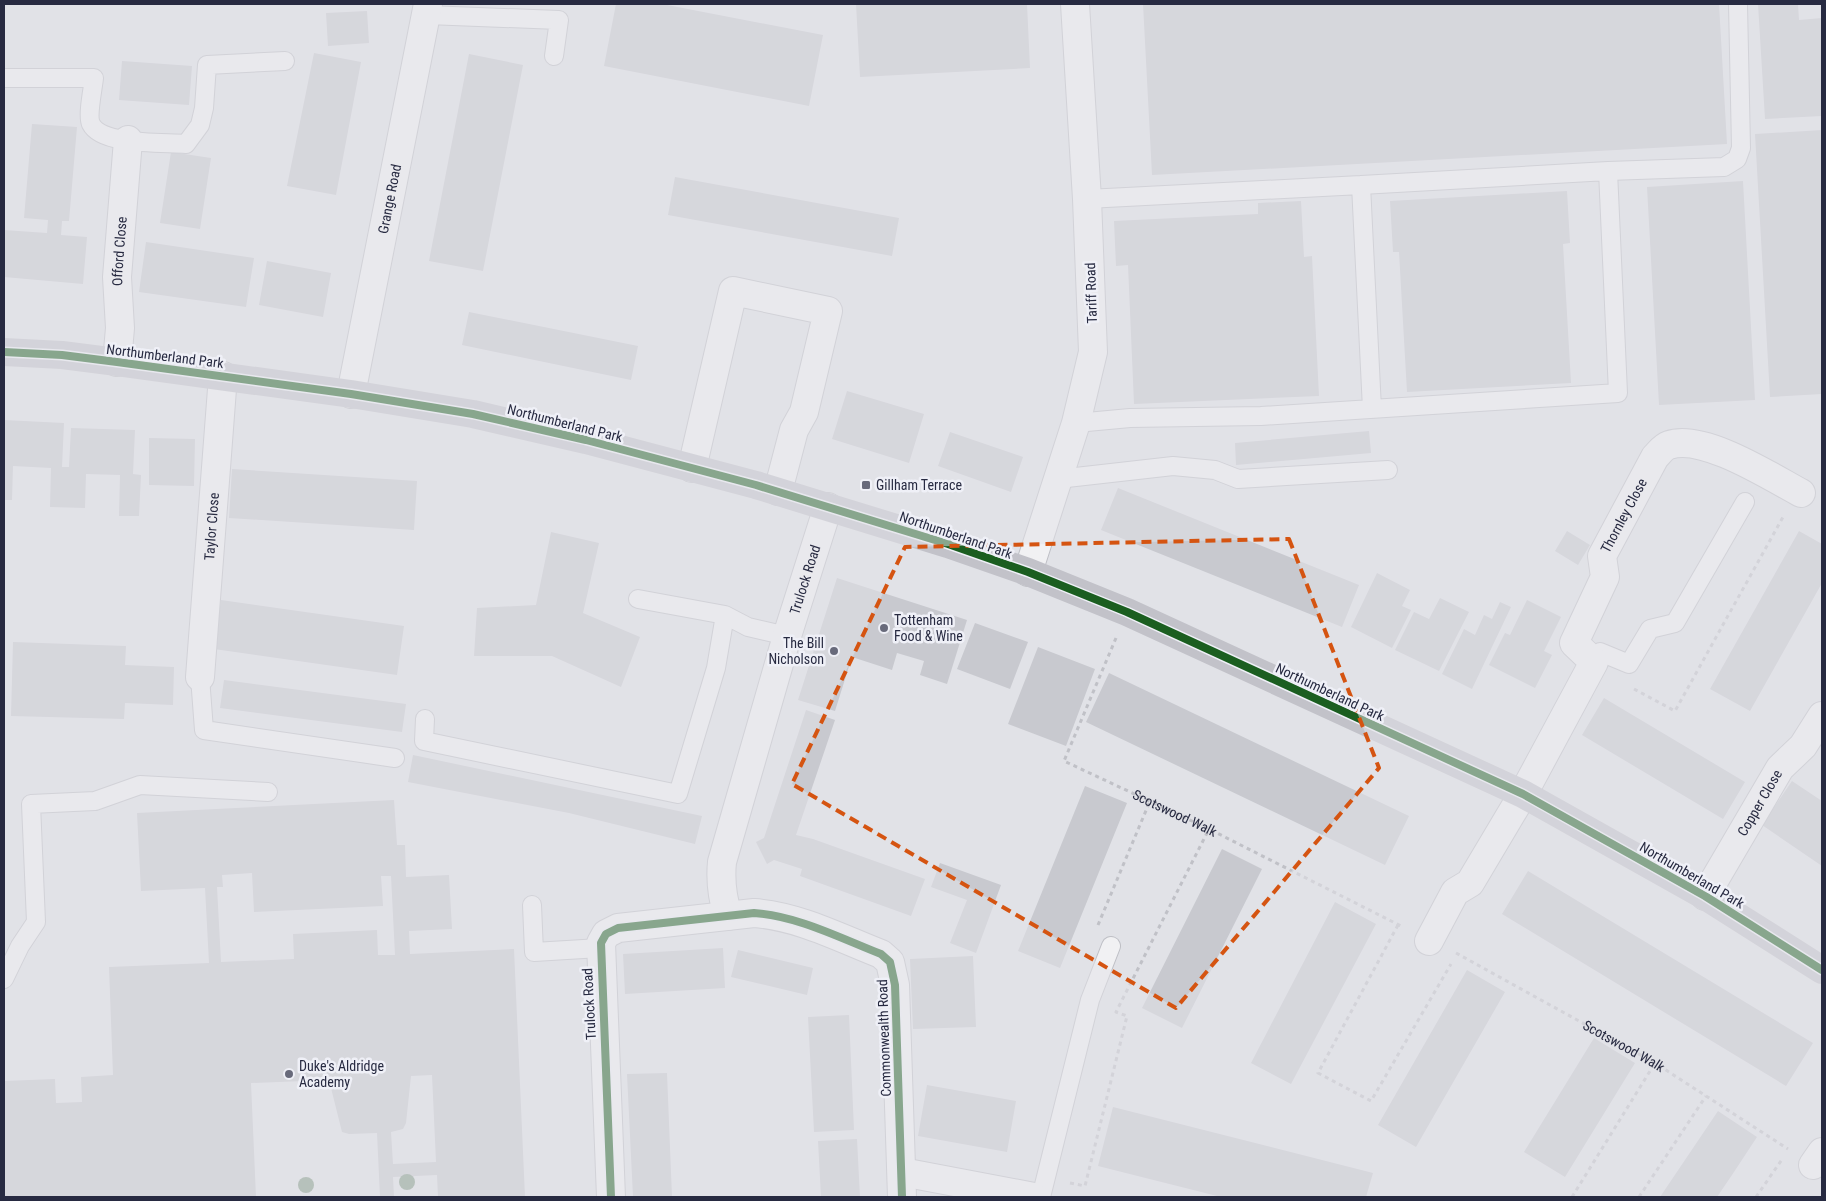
<svg xmlns="http://www.w3.org/2000/svg" width="1826" height="1201" font-family="'Roboto Condensed',sans-serif">
<style>
.building{fill:#c8c9cf;fill-rule:evenodd}
.lines{fill:none;stroke-linecap:round;stroke-linejoin:round}
.lane-casing{stroke:#bebfc5;stroke-width:20}
.street-casing{stroke:#bebfc5;stroke-width:30}
.path{stroke:#c0c1c7;stroke-width:3;stroke-dasharray:4 4;stroke-linecap:butt}
.lane{stroke:#f1f1f3;stroke-width:18}
.street{stroke:#f1f1f3;stroke-width:28}
.secondary{stroke:#c2c2c9;stroke-width:28}
.cycleway-casing{stroke:#eff0f7;stroke-width:11}
.cycleway{stroke:#1b5e20;stroke-width:8}
.tree{fill:#829986}
.marked{fill:none;stroke:#d55411;stroke-width:4;stroke-dasharray:10 6;stroke-linejoin:round}
.poi-dot{fill:#686a7b;stroke:#eff0f7;stroke-width:2}
.labels{text-anchor:middle;dominant-baseline:central;stroke-width:5;stroke-linejoin:round;paint-order:stroke}
.street-label{font-size:14px;fill:#272a41;stroke:#eff0f7}
.poi-label{font-size:14px;fill:#272a41;stroke:#eff0f7;text-anchor:start}
</style>
<rect width="100%" height="100%" fill="#e1e2e7"/>
<path class="building" d="M 616,4 L 662,4 L 823,35 L 809,106 L 604,66 Z
M 856,4 L 1027,4 L 1030,68 L 860,77 Z
M 1143,4 L 1719,4 L 1727,144 L 1152,175 Z
M 1758,4 L 1798,4 L 1799,20 L 1822,18 L 1822,116 L 1765,119 Z
M 367,11 L 369,43 L 328,46 L 326,13 Z
M 314,53 L 361,62 L 336,195 L 287,186 Z
M 469,54 L 523,65 L 483,271 L 429,261 Z
M 122,61 L 192,66 L 189,105 L 119,100 Z
M 32,124 L 77,127 L 69,221 L 62,221 L 61,235 L 87,237 L 83,284 L 4,277 L 4,230 L 47,233 L 48,220 L 24,218 Z
M 1822,130 L 1822,394 L 1770,397 L 1755,134 Z
M 171,152 L 211,158 L 200,229 L 160,223 Z
M 675,177 L 899,218 L 892,256 L 668,215 Z
M 1743,181 L 1755,400 L 1659,405 L 1647,187 Z
M 1567,191 L 1570,243 L 1563,244 L 1571,383 L 1407,392 L 1399,252 L 1393,252 L 1390,201 Z
M 1301,201 L 1304,257 L 1312,256 L 1319,396 L 1134,404 L 1128,265 L 1116,266 L 1114,221 L 1258,214 L 1258,203 Z
M 146,242 L 254,258 L 246,307 L 139,292 Z
M 267,261 L 331,273 L 323,317 L 259,305 Z
M 469,312 L 638,346 L 631,380 L 462,345 Z
M 847,391 L 924,414 L 909,463 L 832,439 Z
M 4,420 L 64,423 L 62,467 L 69,467 L 71,428 L 135,430 L 133,474 L 141,475 L 139,516 L 119,516 L 120,475 L 86,474 L 85,508 L 50,507 L 51,468 L 13,466 L 12,500 L 4,500 Z
M 1369,431 L 1371,453 L 1236,465 L 1235,443 Z
M 950,432 L 1023,457 L 1011,492 L 938,466 Z
M 149,438 L 195,439 L 194,486 L 149,485 Z
M 232,469 L 417,481 L 414,530 L 229,518 Z
M 1118,488 L 1359,585 L 1342,627 L 1101,530 Z
M 1567,531 L 1590,545 L 1578,565 L 1555,551 Z
M 1799,531 L 1822,544 L 1822,583 L 1750,711 L 1710,689 Z
M 551,532 L 599,543 L 583,613 L 640,637 L 621,687 L 552,656 L 474,656 L 477,608 L 536,605 Z
M 1377,573 L 1410,590 L 1402,606 L 1411,610 L 1392,648 L 1351,627 Z
M 837,578 L 967,620 L 947,684 L 920,675 L 924,661 L 897,653 L 892,670 L 852,657 L 835,711 L 798,700 Z
M 1440,598 L 1469,612 L 1439,671 L 1395,650 L 1414,612 L 1429,619 Z
M 221,600 L 404,626 L 397,675 L 214,649 Z
M 1527,600 L 1561,617 L 1544,651 L 1552,655 L 1535,688 L 1489,665 L 1505,633 L 1510,635 Z
M 1500,602 L 1511,607 L 1472,689 L 1442,674 L 1464,629 L 1475,635 L 1484,615 L 1492,619 Z
M 975,623 L 1028,642 L 1010,689 L 957,669 Z
M 13,642 L 126,646 L 125,665 L 174,667 L 173,705 L 125,703 L 124,719 L 11,716 Z
M 1038,647 L 1095,669 L 1066,746 L 1008,724 Z
M 1109,673 L 1409,816 L 1385,865 L 1086,722 Z
M 224,680 L 406,704 L 402,732 L 220,708 Z
M 1604,698 L 1745,782 L 1723,819 L 1582,735 Z
M 806,710 L 835,720 L 796,835 L 813,839 L 925,879 L 911,916 L 800,876 L 802,869 L 774,860 L 767,864 L 756,842 L 764,838 Z
M 413,755 L 702,816 L 695,844 L 569,813 L 408,782 Z
M 1792,781 L 1822,801 L 1822,866 L 1762,825 Z
M 1085,786 L 1127,803 L 1060,968 L 1018,951 Z
M 394,800 L 397,845 L 405,845 L 406,877 L 449,875 L 452,929 L 409,931 L 410,954 L 514,949 L 525,1197 L 438,1197 L 437,1175 L 393,1177 L 394,1197 L 380,1197 L 377,1133 L 349,1134 L 342,1132 L 329,1080 L 251,1083 L 256,1197 L 4,1197 L 4,1081 L 55,1079 L 56,1103 L 82,1102 L 81,1077 L 113,1075 L 109,967 L 209,963 L 205,888 L 141,891 L 137,813 ZM 252,873 L 254,912 L 383,906 L 381,876 L 391,876 L 395,955 L 378,955 L 377,930 L 293,934 L 294,959 L 221,962 L 217,887 L 223,887 L 222,875 ZM 432,1075 L 436,1162 L 393,1164 L 391,1132 L 403,1129 L 406,1123 L 411,1076 Z
M 1222,849 L 1262,869 L 1182,1028 L 1142,1008 Z
M 940,863 L 1001,885 L 976,953 L 950,943 L 967,900 L 931,887 Z
M 1528,871 L 1813,1043 L 1786,1086 L 1502,914 Z
M 1335,902 L 1376,924 L 1291,1084 L 1251,1063 Z
M 723,948 L 725,988 L 625,994 L 623,954 Z
M 738,950 L 813,968 L 807,995 L 731,977 Z
M 973,956 L 976,1027 L 913,1029 L 910,959 Z
M 1467,970 L 1505,992 L 1416,1147 L 1378,1125 Z
M 849,1015 L 854,1130 L 814,1132 L 808,1017 Z
M 1594,1038 L 1635,1063 L 1565,1177 L 1524,1152 Z
M 667,1073 L 672,1197 L 633,1197 L 627,1074 Z
M 927,1085 L 1016,1101 L 1007,1152 L 918,1136 Z
M 1113,1107 L 1373,1173 L 1366,1197 L 1221,1197 L 1098,1166 Z
M 1718,1111 L 1757,1137 L 1732,1175 L 1717,1197 L 1660,1197 Z
M 857,1139 L 860,1197 L 821,1197 L 818,1141 Z"/>
<g class="lines">
<g class="lane-casing">
<path id="lane" d="M 427,15 L 559,20 L 554,56
M 4,78 L 94,78 C 93,88 87,116 91,124 C 102,146 165,142 186,144 L 200,125 L 204,108 L 207,65 L 285,61
M 1608,171 L 1724,167 L 1737,159 L 1741,148 L 1738,4
M 1087,199 L 1361,185 L 1372,409
M 1076,423 L 1130,418 L 1261,416 L 1618,393 L 1608,171 L 1361,185
M 1058,479 L 1173,466 L 1215,470 L 1238,479 L 1388,470
M 638,599 L 725,615 L 748,627 L 787,636
M 1594,662 L 1600,652 L 1629,664 L 1650,629 L 1675,623 L 1745,502
M 200,677 L 204,730 L 395,758
M 425,719 L 424,741 L 678,794 L 716,668 L 725,615
M 532,905 L 534,952 L 600,948
M 4,979 L 20,946 L 36,922 L 31,804 L 95,801 L 140,785 L 268,792
M 1041,1197 L 1090,1000 L 1111,946"/>
</g>
<g class="street-casing">
<g id="street">
<path id="s3" d="M 117,362 L 120,328 L 117,277 L 128,140"/>
<path id="s4" d="M 351,394 L 428,4"/>
<path d="M 692,468 L 733,291 L 828,311 L 804,412 L 794,430 L 778,491"/>
<path d="M 1028,572 L 1076,423 L 1093,352 L 1087,199 L 1075,4"/>
<path id="s5" d="M 200,677 L 223,376"/>
<path id="s6" d="M 1705,896 L 1780,768 L 1803,746 L 1822,716"/>
<path id="s7" d="M 728,916 C 722,897 720,882 722,862 L 787,636 L 828,507"/>
<path id="s8" d="M 1429,941 L 1455,892 L 1470,883 L 1523,794 L 1594,662 L 1574,643 L 1605,577 L 1602,556 L 1655,457 C 1660,452 1663,447 1669,445 C 1703,433 1771,477 1801,493"/>
<path d="M 1813,1165 L 1822,1152"/>
<path d="M 902,1172 L 1034,1197"/>
<path d="M 611,1197 L 601,943 L 606,934 L 618,928 L 754,913 C 798,916 840,938 881,954 L 890,962 L 895,985 L 902,1197"/>
</g>
</g>
<g class="path">
<path id="s1" d="M 1116,638 L 1064,761 L 1209,829 L 1403,927"/>
<path d="M 1634,689 L 1675,711 L 1783,517"/>
<path d="M 1098,925 L 1150,801"/>
<path d="M 1398,925 L 1318,1073 L 1371,1101 L 1451,964"/>
<path id="s2" d="M 1456,953 L 1655,1063 L 1788,1149"/>
<path d="M 1070,1183 L 1085,1186 L 1127,1016 L 1116,1012 L 1209,829"/>
<path d="M 1572,1197 L 1655,1063"/>
<path d="M 1639,1197 L 1706,1096"/>
<path d="M 1756,1197 L 1783,1158"/>
</g>
<use href="#lane" class="lane"/>
<use href="#street" class="street"/>
<path class="secondary" d="M 4,352 L 62,355 L 117,362 L 351,394 L 473,414 L 586,440 L 756,485 L 948,544 L 1028,572 L 1127,612 L 1523,794 L 1705,896 L 1822,970"/>
<g class="cycleway-casing">
<path id="cycleway" d="M 4,352 L 62,355 L 117,362 L 351,394 L 473,414 L 586,440 L 756,485 L 948,544 L 1028,572 L 1127,612 L 1523,794 L 1705,896 L 1822,970
M 611,1197 L 601,943 L 606,934 L 618,928 L 754,913 C 798,916 840,938 881,954 L 890,962 L 895,985 L 902,1197"/>
</g>
<use href="#cycleway" class="cycleway"/>
</g>
<g class="tree">
<circle cx="407" cy="1182" r="8"/>
<circle cx="306" cy="1185" r="8"/>
</g>
<path d="M0 0H1826V1201H0ZM 1289,539 L 1379,768 L 1176,1008 L 792,784 L 905,547 Z" fill="#e1e2e7" fill-opacity=".55" fill-rule="evenodd"/>
<path class="marked" d="M 1289,539 L 1379,768 L 1176,1008 L 792,784 L 905,547 Z"/>
<g class="poi-dot">
<rect x="861" y="480" width="10" height="10" rx="2.5"/>
<circle cx="884" cy="628" r="5"/>
<circle cx="834" cy="651" r="5"/>
<circle cx="289" cy="1074" r="5"/>
</g>
<g class="labels">
<g class="street-label">
<text stroke="none"><textPath href="#s4" startOffset="199">Grange Road</textPath></text>
<text stroke="none"><textPath href="#s3" startOffset="111">Offord Close</textPath></text>
<text transform="translate(1091 293) rotate(-92)">Tariff Road</text>
<text transform="translate(165 356) rotate(7)">Northumberland Park</text>
<text transform="translate(565 423) rotate(14)">Northumberland Park</text>
<text stroke="none"><textPath href="#s8" startOffset="494">Thornley Close</textPath></text>
<text stroke="none"><textPath href="#s5" startOffset="151">Taylor Close</textPath></text>
<text transform="translate(956 535) rotate(19)">Northumberland Park</text>
<text stroke="none"><textPath href="#s7" startOffset="349">Trulock Road</textPath></text>
<text transform="translate(1330 692) rotate(25)">Northumberland Park</text>
<text stroke="none"><textPath href="#s6" startOffset="108">Copper Close</textPath></text>
<text stroke="none"><textPath href="#s1" startOffset="256">Scotswood Walk</textPath></text>
<text transform="translate(1692 875) rotate(30)">Northumberland Park</text>
<text transform="translate(589 1004) rotate(-93)">Trulock Road</text>
<text transform="translate(884 1038) rotate(-92)">Commonwealth Road</text>
<text stroke="none"><textPath href="#s2" startOffset="192">Scotswood Walk</textPath></text>
</g>
<g class="poi-label">
<text x="876" y="485">Gillham Terrace</text>
<text x="894" y="620">Tottenham<tspan x="894" dy="16">Food &amp; Wine</tspan></text>
<text x="824" y="643" text-anchor="end">The Bill<tspan x="824" dy="16">Nicholson</tspan></text>
<text x="299" y="1066">Duke's Aldridge<tspan x="299" dy="16">Academy</tspan></text>
</g>
</g>
<rect width="1826" height="1201" fill="none" stroke="#272a41" stroke-width="10"/>
</svg>
